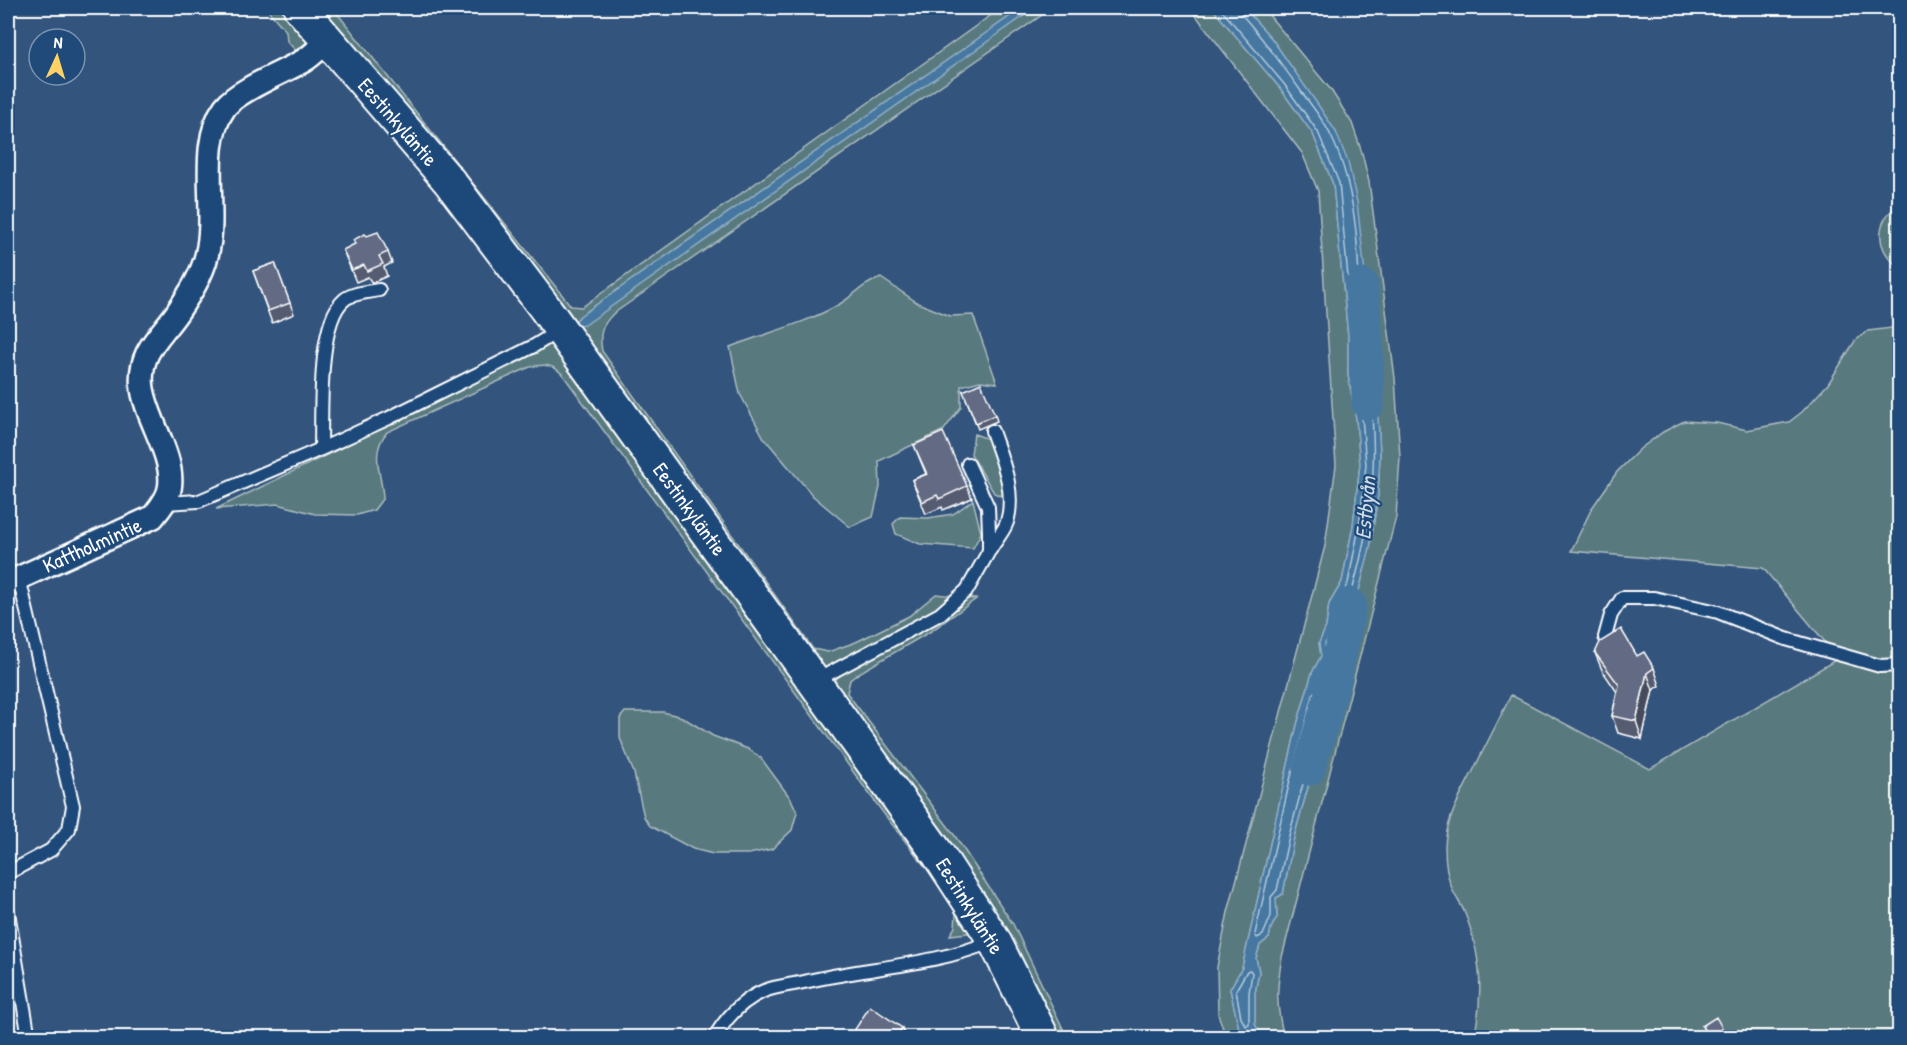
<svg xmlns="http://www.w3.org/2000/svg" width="1907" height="1045" font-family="'Patrick Hand',sans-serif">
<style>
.green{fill:#597a7f;stroke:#acbcbf;stroke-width:1.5}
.water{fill:#4477a1;stroke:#8fadc7;stroke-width:1.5}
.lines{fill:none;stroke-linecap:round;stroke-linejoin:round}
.shore{stroke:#b4c9d9;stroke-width:1.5}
.river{stroke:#4477a1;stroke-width:33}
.lane-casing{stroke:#fff;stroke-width:16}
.street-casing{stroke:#fff;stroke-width:27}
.secondary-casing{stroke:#fff;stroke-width:36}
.lane{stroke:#1f4a7a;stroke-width:12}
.street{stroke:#1f4a7a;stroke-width:22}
.secondary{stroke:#1f4a7a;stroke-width:32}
.wall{fill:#545c72;stroke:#fff;stroke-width:1.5}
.shaded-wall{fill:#454b5c;stroke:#fff;stroke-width:1.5}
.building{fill:#626b84;stroke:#fff;stroke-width:1.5}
.labels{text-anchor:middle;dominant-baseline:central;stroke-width:4.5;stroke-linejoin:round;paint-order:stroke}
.street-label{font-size:21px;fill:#fff;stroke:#1f4a7a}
.water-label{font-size:22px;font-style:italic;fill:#d0dde8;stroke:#1f4a7a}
</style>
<rect width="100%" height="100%" fill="#33547d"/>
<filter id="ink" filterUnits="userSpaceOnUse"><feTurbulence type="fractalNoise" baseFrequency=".0167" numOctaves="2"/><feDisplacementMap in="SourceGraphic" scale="12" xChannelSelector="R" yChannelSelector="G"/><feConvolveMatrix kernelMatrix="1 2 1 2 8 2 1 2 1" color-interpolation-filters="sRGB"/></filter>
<g filter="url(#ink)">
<path class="green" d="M 266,8 L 288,8 L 310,43 L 305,51 L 296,51 L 287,41 L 286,31 Z
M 313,8 L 333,8 L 571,306 L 582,307 L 1001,8 L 1022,8 L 580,316 L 575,322 L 1035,8 L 1052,8 L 613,314 C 601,326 599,334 602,351 L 813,649 L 828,652 L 856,642 L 909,616 L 936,594 L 954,596 L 932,615 L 830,668 L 822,669 Z
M 1190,8 L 1212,8 L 1280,88 L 1313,134 L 1333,184 L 1348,336 L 1348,375 L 1356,418 L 1360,464 L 1353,526 L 1342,582 L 1329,604 L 1326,627 L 1319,643 L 1321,656 L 1312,673 L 1297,725 L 1242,968 L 1230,989 L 1241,1037 L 1226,1037 L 1218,1014 L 1217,967 L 1228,912 L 1325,546 L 1336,465 L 1318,191 L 1302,153 Z
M 1244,8 L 1263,8 L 1331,90 L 1352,123 L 1362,153 L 1369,182 L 1395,378 L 1400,457 L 1396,517 L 1282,957 C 1276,991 1276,1004 1284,1038 L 1262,1037 L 1255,1024 L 1255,993 L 1259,972 L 1256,958 L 1260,945 L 1269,938 L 1271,928 L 1277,917 L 1276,898 L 1283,894 L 1294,837 L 1320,744 L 1325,687 L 1334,669 L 1353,613 L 1370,548 L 1378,494 L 1380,455 L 1377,398 L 1365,352 L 1366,283 L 1336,132 L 1272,39 Z
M 1899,204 L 1899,267 C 1875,249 1874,222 1899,204 Z
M 881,278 L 918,303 L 950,316 L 973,315 L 997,383 L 980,381 L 961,386 L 961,407 L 944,430 L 879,461 L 880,487 L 873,517 L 850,527 L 813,496 L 764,438 L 740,394 L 730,347 C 765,333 805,324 838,305 C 855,295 860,285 881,278 Z
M 1899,327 L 1899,658 L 1884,659 L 1831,649 L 1763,568 L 1571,551 L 1592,508 L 1617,472 L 1641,448 L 1663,432 L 1684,421 L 1717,423 L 1747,430 L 1789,422 L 1802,412 L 1828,384 L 1855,341 L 1868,331 Z
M 555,342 L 978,932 L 950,935 L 955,927 L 956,914 L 945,892 L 884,814 L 563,375 C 553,364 545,364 530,367 L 387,432 C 369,454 382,473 383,498 L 374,510 L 357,515 L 315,514 L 278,504 L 216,509 L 372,433 L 378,427 L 547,344 Z
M 974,434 L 989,439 L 1003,478 L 1003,497 L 994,493 L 971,454 Z
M 973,500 L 981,533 L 973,548 L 920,544 L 896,534 L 893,524 L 900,517 L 928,518 L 953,514 Z
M 964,598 L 976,599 L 931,631 L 859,673 L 850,680 L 847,693 L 953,833 L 1013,924 L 1067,1037 L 1053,1037 L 831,687 L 836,679 L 849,668 Z
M 1839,658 L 1899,669 L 1899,1037 L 1474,1037 C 1484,995 1481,952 1464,911 C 1461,904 1456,898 1453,891 C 1447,878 1445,860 1445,846 C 1446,819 1462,793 1474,769 C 1486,744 1499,720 1511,695 L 1650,769 Z
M 625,712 L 663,712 L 682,717 L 713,736 L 748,749 L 761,758 L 791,799 L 797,812 L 792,830 L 772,849 L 749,854 L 713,854 L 693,849 L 650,826 L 644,817 L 634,773 L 620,738 L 620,718 Z"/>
<path class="water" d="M 1022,8 L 1035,8 L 585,325 L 578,326 L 575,322 L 580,316 Z
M 1212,8 L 1244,8 L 1272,39 L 1316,102 L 1336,132 L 1348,162 L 1357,202 L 1366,283 L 1365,352 L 1377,398 L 1380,455 L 1378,494 L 1370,548 L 1353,613 L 1334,669 L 1325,687 L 1320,744 L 1294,837 L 1283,894 L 1276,898 L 1277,917 L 1271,928 L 1269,938 L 1260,945 L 1256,958 L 1259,972 L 1255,993 L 1255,1024 L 1262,1038 L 1241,1037 L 1230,989 L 1242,968 L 1297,725 L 1312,673 L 1321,656 L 1319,643 L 1326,627 L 1329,604 L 1342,582 L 1353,526 L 1360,464 L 1356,418 L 1348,375 L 1348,336 L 1333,184 L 1313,134 L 1280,88 Z"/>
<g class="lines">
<path class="shore" d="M 1220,8 L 1284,84 L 1318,132 L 1339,183 L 1353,330 L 1358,333 L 1359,330 C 1360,269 1359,192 1331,136 C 1324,121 1313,107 1303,94 C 1283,66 1264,39 1241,14 L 1240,8
M 1355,355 L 1360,357 C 1364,370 1368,383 1371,397 C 1373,409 1372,422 1373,434 C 1377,510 1356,583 1333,655 L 1330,657 L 1327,655 L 1325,644 L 1332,629 L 1335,606 L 1348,583 L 1359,527 L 1366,465 L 1362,417 L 1354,375 Z
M 1314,692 L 1318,695 L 1314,743 L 1289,836 L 1277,890 L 1271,897 L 1271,916 L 1263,935 L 1257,938 L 1255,934 L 1290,780 Z
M 1250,970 L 1252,973 L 1249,993 L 1249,1024 L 1246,1026 L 1241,1018 L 1236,990 L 1247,971 Z"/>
<path class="river" d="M 1362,285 L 1367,347 L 1368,404
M 1309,769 L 1336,676 L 1350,604"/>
<g class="lane-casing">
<path id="lane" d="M 379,290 C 369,292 351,293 344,300 C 317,323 322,414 321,449 L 389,418 L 534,346 L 560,330
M 164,503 L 199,501 L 321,449
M 990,550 C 995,541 1004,531 1007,522 C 1016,491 1002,460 992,431
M 1605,637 L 1611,615 L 1622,598 L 1654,598 L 1718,612 L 1786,639 L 1880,666 L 1900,665
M 815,681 L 940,614 L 967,590 L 989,551 L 989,532 L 988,507 L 968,464
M 8,873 L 51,850 L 69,829 L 73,806 L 19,578
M 8,912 L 29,1038
M 714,1038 C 726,1018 742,1000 764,991 C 776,986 791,985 804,982 C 867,967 934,966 993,941"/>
</g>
<g class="street-casing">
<path id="street" d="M 8,583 L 153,517 C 160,508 169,498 170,486 C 174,454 145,417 142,385 C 139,352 159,338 176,314 C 189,295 202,276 207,254 C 218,208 197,145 225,107 C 238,90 284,72 303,61 C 312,56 320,47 328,40"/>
</g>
<g class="secondary-casing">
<path id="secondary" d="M 300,8 L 449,181 L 545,308 L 938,854 L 994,940 L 1043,1038"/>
</g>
<use href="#lane" class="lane"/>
<use href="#street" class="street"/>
<use href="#secondary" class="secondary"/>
</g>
<path class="wall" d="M 367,236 L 388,252 L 392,263 L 384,267 L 387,276 L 372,283 L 368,277 L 356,282 L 343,250 L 355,244 Z
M 275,263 L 294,314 L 272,323 L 253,271 Z
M 963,391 L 995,415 L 997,421 L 978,429 Z
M 914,445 L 967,486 L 972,498 L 943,510 L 942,507 L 926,514 L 912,480 L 926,474 Z
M 1595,653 L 1637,656 L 1654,668 L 1660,686 L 1653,690 L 1642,739 L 1618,733 L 1612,716 L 1617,692 L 1602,670 Z
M 1702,1026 L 1725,1033 L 1727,1038 L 1708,1038 Z
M 854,1031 L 906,1038 L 856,1038 Z"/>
<path class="shaded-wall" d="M 1647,673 L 1653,690 L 1642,739 L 1636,721 Z
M 902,1028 L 906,1038 L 896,1038 Z"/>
<path class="building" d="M 378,232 L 388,252 L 379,256 L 383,264 L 367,271 L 364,265 L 352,270 L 343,250 L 355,244 L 353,240 L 365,234 L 367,236 Z
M 275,263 L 290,303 L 268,311 L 253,271 Z
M 981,383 L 995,415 L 976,423 L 963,391 Z
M 943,432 L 967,486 L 939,499 L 937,495 L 922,502 L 912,480 L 927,474 L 914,445 Z
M 1621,629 L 1637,656 L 1644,652 L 1654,668 L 1647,673 L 1636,721 L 1612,716 L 1619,685 L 1595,653 L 1600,642 Z
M 870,1006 L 902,1028 L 896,1038 L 864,1038 L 854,1031 Z
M 1716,1017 L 1725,1033 L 1717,1038 L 1709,1038 L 1702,1026 Z"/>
</g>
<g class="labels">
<g class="street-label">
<text transform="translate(398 122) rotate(49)">Eestinkyläntie</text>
<text transform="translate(690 509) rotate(54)">Eestinkyläntie</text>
<text transform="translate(92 545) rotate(-24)">Kattholmintie</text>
<text transform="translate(970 906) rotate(58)">Eestinkyläntie</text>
</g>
<g class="water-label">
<text transform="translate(1365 508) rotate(-85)">Estbyån</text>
</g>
</g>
<rect width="1907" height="1045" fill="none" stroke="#1f4a7a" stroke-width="30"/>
<rect x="15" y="15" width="1877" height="1015" fill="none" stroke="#fff" stroke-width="2" filter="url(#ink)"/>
<g transform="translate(57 57) rotate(4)"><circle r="28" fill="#1f4a7a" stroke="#7992af" stroke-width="1.5"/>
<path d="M0-4.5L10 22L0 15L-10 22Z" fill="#ffd166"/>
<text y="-9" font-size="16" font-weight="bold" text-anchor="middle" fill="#ffffff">N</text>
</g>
</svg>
